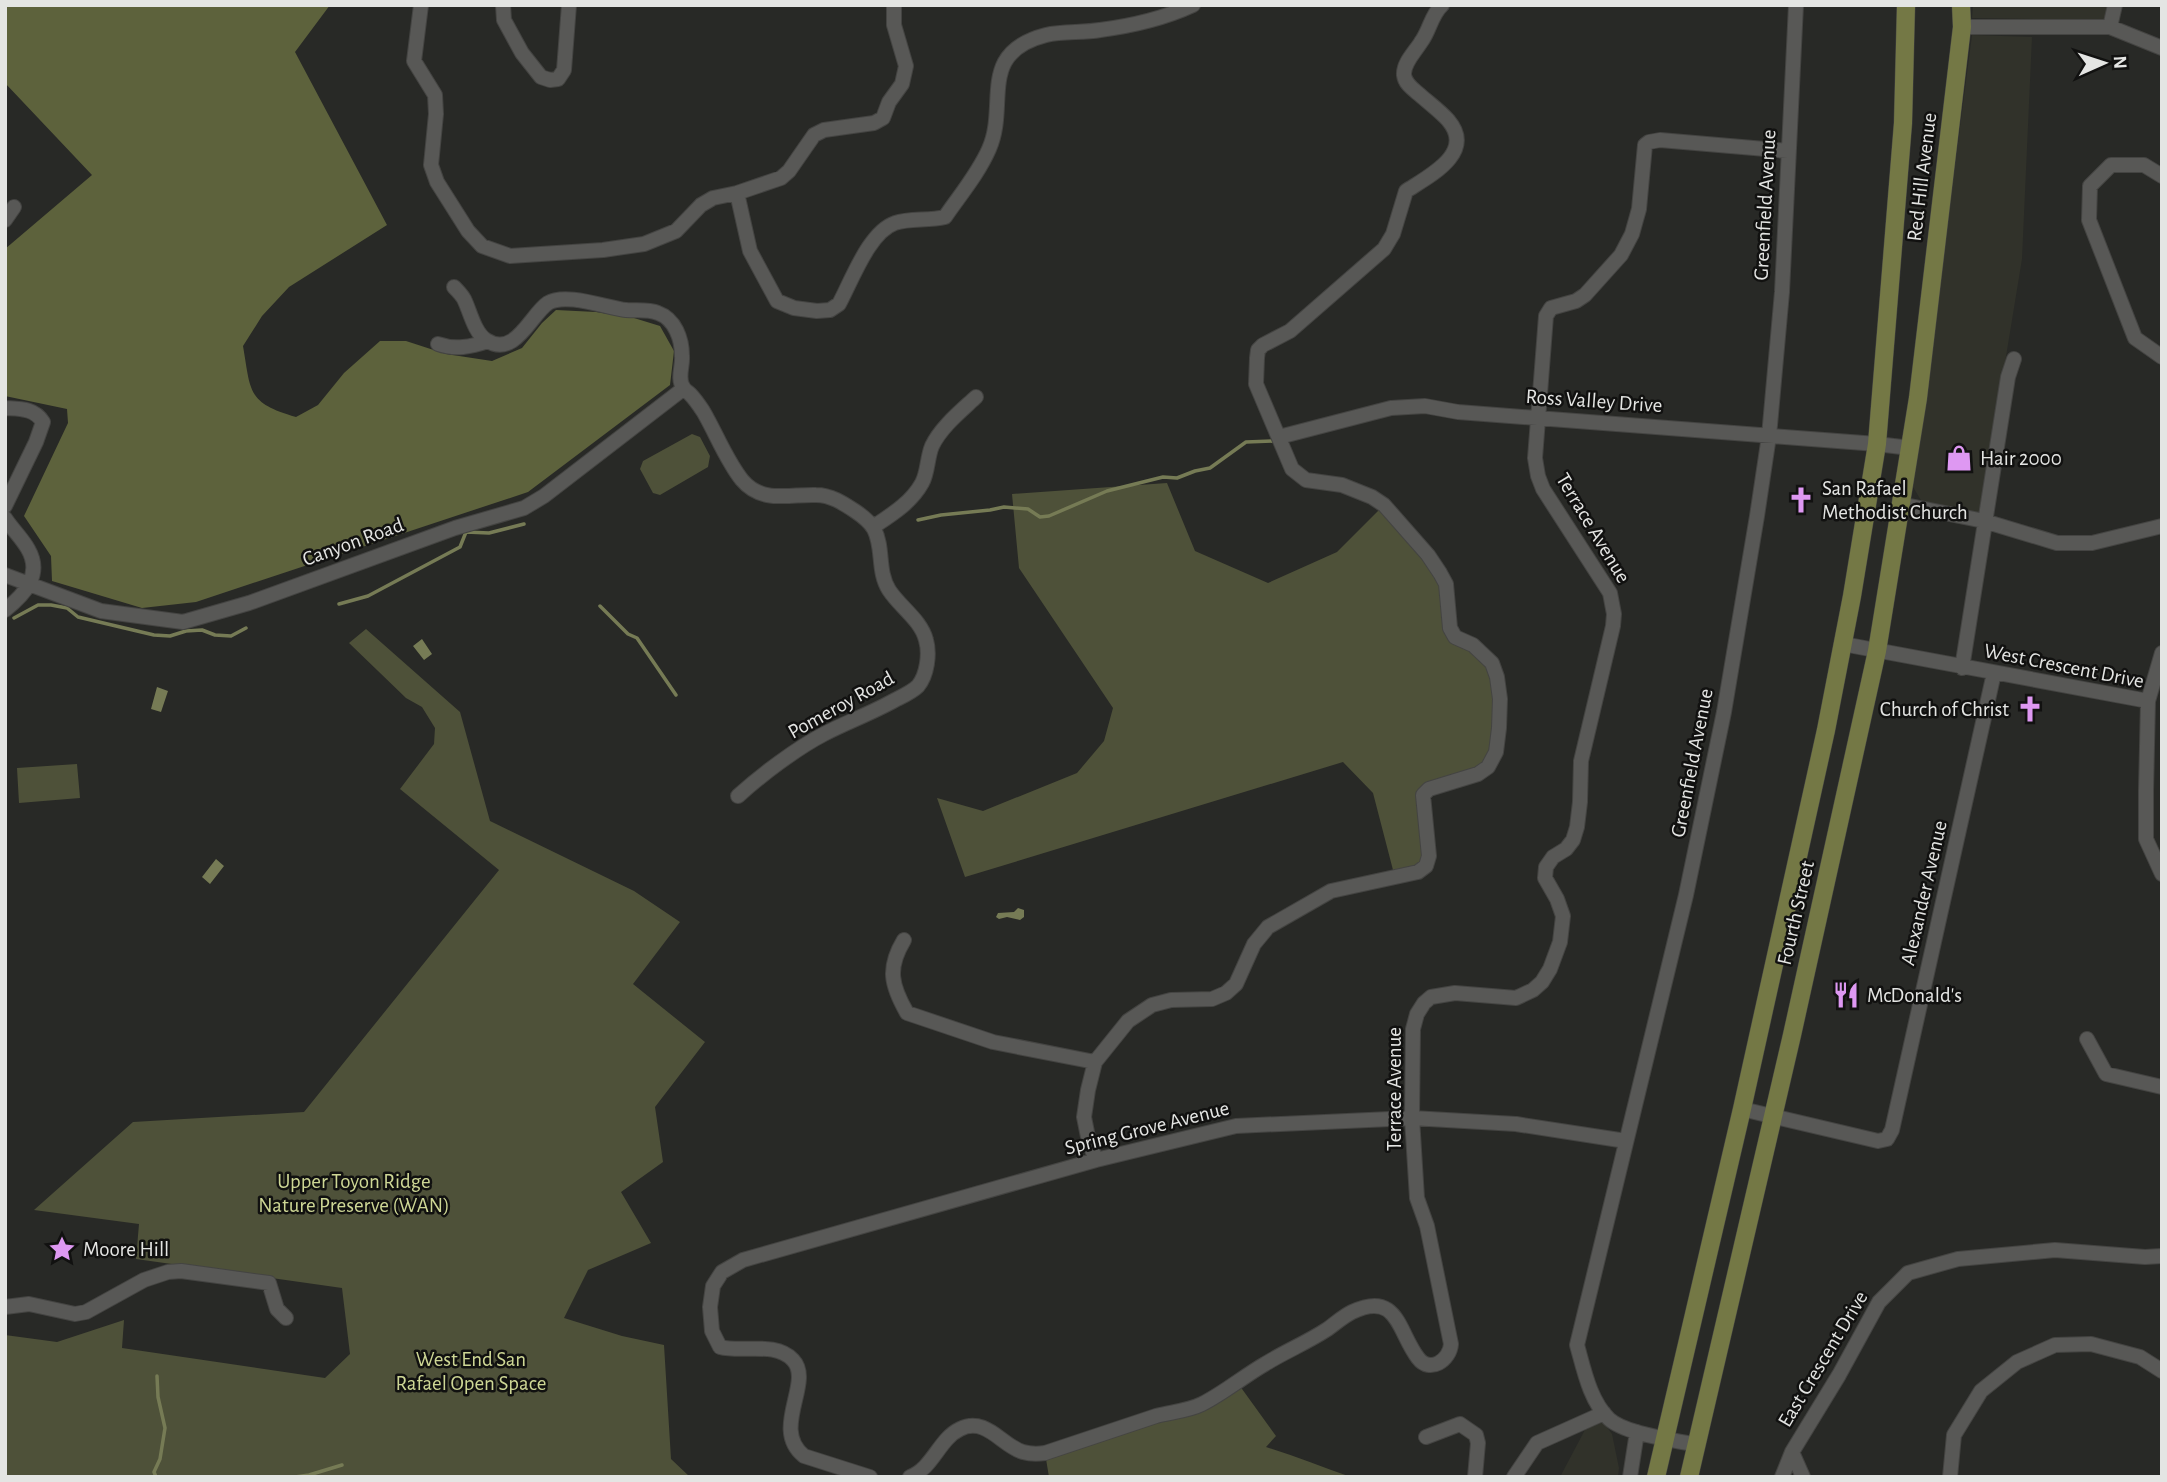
<svg xmlns="http://www.w3.org/2000/svg" width="2167" height="1482" font-family="'Alegreya Sans',sans-serif">
<style>
.built{fill:#31322a}
.green{fill:#4e5139}
.forest{fill:#5d623c}
.water{fill:#767b55}
.lines{fill:none;stroke-linecap:round;stroke-linejoin:round}
.stream{stroke:#767b55;stroke-width:3.5}
.minor-casing{stroke:#444442;stroke-width:16}
.major-casing{stroke:#444442;stroke-width:19}
.minor{stroke:#585856;stroke-width:14}
.major{stroke:#747845;stroke-width:18}
.labels{text-anchor:middle;dominant-baseline:central;stroke-width:5;stroke-linejoin:round;paint-order:stroke}
.street-label{font-size:21px;fill:#e4e5e3;stroke:#111110}
.poi-label{font-size:21px;fill:#e4e5e3;stroke:#111110;text-anchor:start}
.park-label{font-size:21px;fill:#ced795;stroke:#111110}
</style>
<rect width="100%" height="100%" fill="#282926"/>
<path class="built" d="M 1973,5 L 2108,5 L 2105,20 L 1972,18 Z
M 1972,35 L 2032,37 L 2022,259 L 1980,515 L 1922,502 L 1913,487 Z
M 1601,1419 L 1612,1434 L 1619,1468 L 1618,1477 L 1560,1477 L 1587,1426 Z"/>
<path class="green" d="M 692,434 L 700,437 L 710,456 L 708,467 L 660,495 L 653,493 L 640,469 L 643,461 Z
M 1167,483 L 1195,551 L 1268,583 L 1337,552 L 1384,505 L 1446,584 L 1450,628 L 1483,653 L 1500,699 L 1488,767 L 1429,789 L 1426,866 L 1393,870 L 1373,793 L 1343,762 L 965,877 L 937,798 L 983,811 L 1077,773 L 1104,741 L 1113,708 L 1019,568 L 1012,494 Z
M 366,629 L 460,712 L 490,821 L 634,891 L 680,922 L 633,984 L 705,1042 L 655,1107 L 663,1162 L 621,1192 L 651,1243 L 588,1270 L 564,1318 L 622,1336 L 664,1345 L 671,1459 L 690,1477 L 5,1477 L 5,1335 L 57,1342 L 124,1320 L 122,1348 L 325,1378 L 350,1354 L 342,1288 L 136,1259 L 139,1224 L 34,1210 L 133,1122 L 304,1112 L 499,870 L 400,789 L 434,744 L 435,728 L 422,707 L 406,698 L 349,643 Z
M 77,764 L 80,798 L 19,803 L 17,768 Z
M 1237,1382 L 1276,1436 L 1266,1447 C 1295,1456 1322,1467 1351,1477 L 1049,1477 L 1045,1453 L 1152,1418 Z"/>
<path class="forest" d="M 5,5 L 330,5 L 295,52 L 387,225 L 289,287 L 262,316 L 243,346 C 251,392 247,403 296,417 L 318,405 L 344,373 L 380,341 L 406,341 L 446,354 L 492,361 L 522,348 L 542,323 L 556,310 L 596,312 L 634,318 L 660,326 L 674,351 L 670,385 L 528,492 L 196,602 L 142,608 L 52,581 L 51,556 L 24,516 L 68,423 L 67,409 L 5,396 L 5,249 L 92,175 L 5,83 Z"/>
<path class="water" d="M 422,639 L 432,654 L 424,660 L 413,646 Z
M 157,687 L 168,691 L 161,712 L 151,709 Z
M 216,859 L 224,866 L 210,884 L 202,877 Z
M 1018,908 L 1024,910 L 1024,917 L 1020,920 L 1007,917 L 999,919 L 996,917 L 998,913 L 1014,912 Z"/>
<g class="lines">
<path class="stream" d="M 918,520 L 941,515 L 990,510 L 1004,507 L 1028,509 L 1040,517 L 1049,516 L 1107,491 L 1163,477 L 1177,478 L 1195,471 L 1210,468 L 1246,442 L 1274,441
M 339,604 L 368,596 L 460,547 L 466,532 L 489,533 L 524,524
M 600,606 L 628,634 L 637,638 L 676,695
M 14,618 L 38,605 L 51,605 L 67,608 L 78,617 L 154,635 L 170,636 L 186,631 L 202,630 L 215,635 L 231,636 L 246,628
M 156,1477 L 154,1472 L 160,1459 L 165,1428 L 158,1397 L 157,1376
M 295,1477 L 309,1475 L 342,1465"/>
<g class="minor-casing">
<path id="minor" d="M 421,5 L 414,61 L 435,95 L 436,114 L 431,165 L 437,182 L 468,231 L 482,246 L 510,256 L 603,250 L 644,244 L 676,231 L 701,205 L 713,198 L 737,193 L 781,178 L 789,171 L 814,135 L 824,130 L 874,123 L 883,118 L 889,102 L 902,84 L 906,66 L 894,25 L 894,5
M 503,5 L 504,20 L 522,53 L 541,77 L 550,80 L 558,79 L 564,70 L 569,5
M 1962,27 L 2110,27 L 2162,48
M 2110,27 L 2115,5
M 2162,176 L 2144,165 L 2111,165 L 2090,186 L 2089,220 L 2135,338 L 2162,357
M 737,193 L 750,251 L 777,301 L 794,308 L 817,311 L 830,310 L 839,304 C 852,280 869,232 895,223 C 910,218 928,221 945,217 C 960,195 978,174 989,149 C 1009,104 976,53 1046,35 C 1063,31 1082,33 1100,30 C 1131,26 1165,18 1193,5
M 5,220 L 14,207
M 454,287 C 457,290 461,294 464,299 C 470,311 474,332 486,340 C 515,359 531,314 548,303 C 566,292 607,308 626,310 C 637,311 648,309 658,313 C 675,319 682,339 682,356 C 683,366 677,378 683,387 C 685,391 687,391 690,394 C 695,399 699,405 703,411 C 716,433 726,460 742,480 C 762,504 790,494 816,495 C 831,495 843,503 855,511 C 861,515 870,522 874,529 C 884,548 877,571 889,590 C 900,607 921,620 926,640 C 930,654 927,675 918,686 C 912,692 903,696 895,700 C 872,713 847,722 824,734 C 797,748 761,775 738,796
M 438,344 C 455,350 471,347 488,341
M 5,408 C 20,409 34,408 43,422 L 36,442 L 5,506
M 1279,437 L 1391,408 L 1425,406 L 1458,412 L 1877,444 L 1910,448
M 1900,504 L 1984,521 L 2057,543 L 2092,543 L 2162,526
M 5,518 C 12,529 22,538 28,549 C 43,575 24,595 5,610
M 873,527 C 891,515 911,503 922,483 C 928,472 927,458 932,446 C 941,427 961,411 976,397
M 5,575 L 101,611 L 183,622 L 249,603 L 455,528 L 524,508 L 544,496 L 683,389
M 1843,644 L 2148,701
M 2162,653 L 2148,701 L 2146,791 L 2146,839 L 2162,874
M 1962,668 L 2008,377 L 2014,359
M 904,940 C 887,968 891,985 907,1013 L 993,1042 L 1095,1062
M 2087,1039 L 2106,1074 L 2162,1087
M 1742,1109 L 1878,1141 L 1887,1139 L 1892,1130 L 1994,673
M 1096,1160 L 1089,1142 L 1084,1117 L 1088,1090 L 1095,1062 L 1128,1021 L 1152,1005 L 1171,1000 L 1212,999 L 1226,993 L 1236,984 L 1254,944 L 1268,927 L 1331,891 L 1418,872 L 1426,866 L 1429,856 L 1423,795 L 1429,789 L 1478,774 L 1488,767 L 1496,752 L 1499,728 L 1500,699 L 1497,677 L 1492,663 L 1473,645 L 1455,637 L 1450,628 L 1446,584 L 1440,573 L 1428,555 L 1384,505 L 1372,497 L 1342,485 L 1306,480 L 1292,469 L 1256,384 L 1257,358 L 1258,350 L 1263,345 L 1290,331 L 1384,249 L 1393,234 L 1406,191 C 1429,176 1476,153 1448,120 C 1440,111 1429,103 1420,95 C 1413,89 1405,84 1404,75 C 1403,63 1415,52 1421,42 C 1430,30 1431,15 1442,5
M 5,1307 L 29,1304 L 75,1314 L 86,1312 L 144,1280 L 168,1272 L 181,1271 L 269,1283 L 277,1309 L 286,1318
M 1426,1437 L 1460,1424 L 1476,1435 L 1478,1443 L 1475,1477
M 1697,1445 C 1675,1440 1625,1434 1609,1419 C 1590,1401 1584,1370 1577,1345 L 1686,895 L 1724,712 L 1757,516 L 1769,436 L 1782,292 L 1796,5
M 1792,1452 L 1803,1477
M 870,1477 L 804,1456 C 770,1429 814,1382 793,1360 C 775,1341 743,1353 720,1347 L 712,1331 L 710,1307 L 713,1286 L 722,1272 L 743,1260 L 1096,1160 L 1236,1126 L 1412,1118 L 1516,1124 L 1626,1141
M 910,1477 C 933,1468 939,1439 960,1429 C 986,1416 1002,1446 1023,1452 C 1030,1454 1038,1454 1045,1453 C 1082,1441 1119,1428 1156,1416 C 1171,1412 1188,1411 1202,1404 C 1224,1393 1244,1376 1265,1364 C 1284,1352 1306,1343 1326,1330 C 1335,1324 1342,1317 1352,1312 C 1398,1290 1398,1332 1418,1358 C 1430,1374 1450,1360 1451,1344 L 1427,1226 L 1417,1198 L 1412,1118 L 1413,1029 L 1417,1014 L 1424,1003 L 1431,997 L 1455,993 L 1516,998 L 1533,990 L 1542,982 L 1550,969 L 1560,942 L 1563,916 L 1557,899 L 1545,878 L 1546,867 L 1553,857 L 1566,849 L 1573,840 L 1577,827 L 1580,802 L 1581,761 L 1613,626 L 1614,614 L 1610,593 L 1543,489 L 1538,476 L 1535,458 L 1546,316 L 1551,308 L 1576,301 L 1585,295 L 1621,255 L 1632,234 L 1639,209 L 1645,145 L 1649,142 L 1660,140 L 1788,151
M 1514,1477 L 1537,1443 L 1604,1413
M 1630,1477 L 1637,1432
M 1782,1477 L 1792,1452 L 1839,1375 L 1879,1302 L 1908,1273 L 1958,1259 L 2055,1250 L 2145,1257 L 2162,1256
M 1950,1477 L 1954,1435 L 1981,1391 L 2017,1362 L 2055,1345 L 2091,1344 L 2140,1357 L 2162,1371"/>
</g>
<g class="major-casing">
<path id="major" d="M 1656,1477 L 1742,1109 L 1826,730 L 1852,596 L 1877,444 L 1903,123 L 1906,5
M 1689,1477 L 1792,1035 L 1877,651 L 1918,398 L 1962,27 L 1961,5"/>
</g>
<use href="#minor" class="minor"/>
<use href="#major" class="major"/>
</g>
<defs>
<g id="shop-bare" transform="scale(2.1)"><path d="M-5-2.5h2.3a2.7 3.5 0 0 1 5.4 0H5L5.5 6h-11ZM-1.5-2.5h3a1.5 2.3 0 0 0-3 0Z" fill="#de98f2" stroke="#111110" stroke-width="2.5" paint-order="stroke"/></g>
<g id="church-bare" transform="scale(2.1)"><path d="M-1.2-6h2.4v3.5h3.3v2.4h-3.3V6h-2.4V-.1h-3.3v-2.4h3.3Z" fill="#de98f2" stroke="#111110" stroke-width="2.5" paint-order="stroke"/></g>
<g id="restaurant-bare" transform="scale(2.1)"><path d="M-5-6h1v4h1v-4h1v4h1v-4h1v5L-1.5 .5V6h-2V.5L-5-1ZM5-6V6H3V1.5H1.5Q1.5-4 5-6Z" fill="#de98f2" stroke="#111110" stroke-width="2.5" paint-order="stroke"/></g>
<g id="sight-bare" transform="scale(2.1)"><path d="M0-6L1.8-2.2L6-1.7L2.9 1.2L3.7 5.4L0 3.3L-3.7 5.4L-2.9 1.2L-6-1.7L-1.8-2.2Z" fill="#de98f2" stroke="#111110" stroke-width="2.5" paint-order="stroke"/></g>
</defs>
<g fill-rule="evenodd">
<use href="#shop-bare" x="1959" y="458"/>
<use href="#church-bare" x="1801" y="500"/>
<use href="#church-bare" x="2030" y="709"/>
<use href="#restaurant-bare" x="1846" y="995"/>
<use href="#sight-bare" x="62" y="1249"/>
</g>
<g class="labels">
<g class="street-label">
<text transform="translate(1922 177) rotate(-83)">Red Hill Avenue</text>
<text transform="translate(1765 205) rotate(-87)">Greenfield Avenue</text>
<text transform="translate(1594 401) rotate(4)">Ross Valley Drive</text>
<text transform="translate(1593 528) rotate(59)">Terrace Avenue</text>
<text transform="translate(353 542) rotate(-20)">Canyon Road</text>
<text transform="translate(2064 666) rotate(11)">West Crescent Drive</text>
<text transform="translate(841 705) rotate(-29)">Pomeroy Road</text>
<text transform="translate(1692 763) rotate(-79)">Greenfield Avenue</text>
<text transform="translate(1924 893) rotate(-77)">Alexander Avenue</text>
<text transform="translate(1796 913) rotate(-77)">Fourth Street</text>
<text transform="translate(1394 1089) rotate(-90)">Terrace Avenue</text>
<text transform="translate(1147 1128) rotate(-14)">Spring Grove Avenue</text>
<text transform="translate(1823 1359) rotate(-59)">East Crescent Drive</text>
</g>
<g class="poi-label">
<text x="1980" y="458">Hair 2000</text>
<text x="1822" y="488">San Rafael<tspan x="1822" dy="24">Methodist Church</tspan></text>
<text x="2009" y="709" text-anchor="end">Church of Christ</text>
<text x="1867" y="995">McDonald's</text>
<text x="83" y="1249">Moore Hill</text>
</g>
<g class="park-label">
<text x="354" y="1181">Upper Toyon Ridge<tspan x="354" dy="24">Nature Preserve (WAN)</tspan></text>
<text x="471" y="1359">West End San<tspan x="471" dy="24">Rafael Open Space</tspan></text>
</g>
</g>
<rect width="2167" height="1482" fill="none" stroke="#e4e5e3" stroke-width="14"/>
<g transform="translate(2104 63) rotate(87)" stroke="#111110" stroke-width="5" paint-order="stroke">
<path d="M0-5L12 26L0 18L-12 26Z" fill="#e4e5e3"/>
<text y="-10" font-size="19" font-weight="bold" text-anchor="middle" fill="#e4e5e3">N</text>
</g>
</svg>
